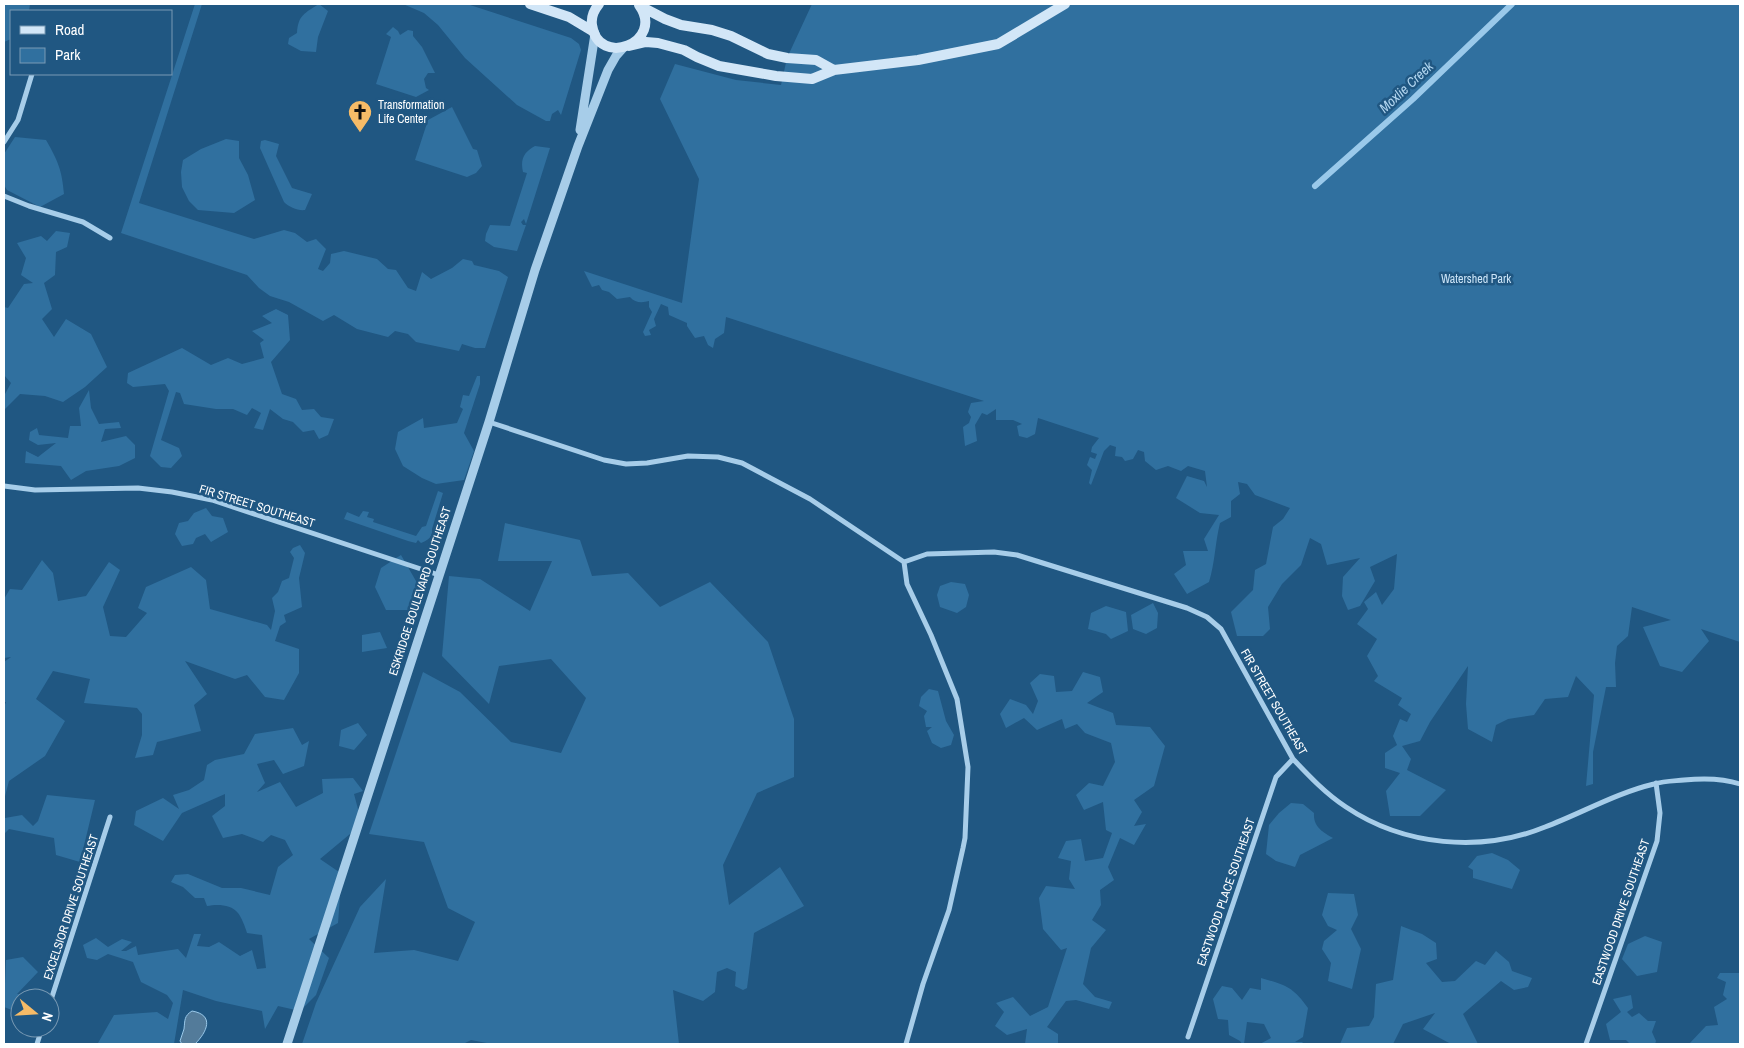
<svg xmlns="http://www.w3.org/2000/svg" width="1744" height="1048" font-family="'Archivo Narrow',sans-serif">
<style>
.green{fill:#30709f}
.water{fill:#537b9a;stroke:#9ac9ea}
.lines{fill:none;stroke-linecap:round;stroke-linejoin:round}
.stream{stroke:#9ac9ea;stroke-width:6}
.minor{stroke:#a7cde9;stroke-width:5}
.tertiary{stroke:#a7cde9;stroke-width:9}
.secondary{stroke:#d2e6f7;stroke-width:10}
.labels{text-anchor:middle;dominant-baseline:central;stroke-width:5;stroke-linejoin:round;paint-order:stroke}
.poi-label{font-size:12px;fill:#fff;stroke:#205782;text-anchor:start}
.park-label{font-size:12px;fill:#cbe4f7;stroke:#205782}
.street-label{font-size:12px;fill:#fff;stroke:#205782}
.water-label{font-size:14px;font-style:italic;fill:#b2d6f0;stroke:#205782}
</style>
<rect width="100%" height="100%" fill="#205782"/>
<path class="green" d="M 4,4 L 30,4 L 29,11 L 11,11 L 11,39 L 4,42 Z
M 195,4 L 202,4 L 139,203 L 254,239 L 284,230 L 295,233 L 307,242 L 316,239 L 326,249 L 318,269 L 323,271 L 330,263 L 331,254 L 344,251 L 377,259 L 388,269 L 396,270 L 408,288 L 416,291 L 422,272 L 431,279 L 452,268 L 463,259 L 472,261 L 474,265 L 499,271 L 508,277 L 485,348 L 475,348 L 462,344 L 459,351 L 416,342 L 408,334 L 395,331 L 388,337 L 357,329 L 334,315 L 323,321 L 289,302 L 270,296 L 259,288 L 247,275 L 121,233 Z
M 319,4 L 328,11 L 318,37 L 316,52 L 301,51 L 288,44 L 289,38 L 297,33 C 298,15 305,13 319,4 Z
M 403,4 L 467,4 L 571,38 L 579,44 L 581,50 L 561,115 L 558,110 L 552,114 L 550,121 L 546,121 L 517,105 L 465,58 L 438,25 L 424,13 Z
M 812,4 L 1740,4 L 1740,642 L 1701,629 L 1709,641 L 1682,672 L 1660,666 L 1643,627 L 1671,620 L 1632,607 L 1628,636 L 1617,646 L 1615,663 L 1616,687 L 1606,687 L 1593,752 L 1593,784 L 1586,786 L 1594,695 L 1576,676 L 1568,697 L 1545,699 L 1534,715 L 1508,719 L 1496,725 L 1492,742 L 1468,729 L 1466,704 L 1468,666 L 1430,722 L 1420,741 L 1402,746 L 1411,759 L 1407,770 L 1446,790 L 1420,816 L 1390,816 L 1386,791 L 1400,773 L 1385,768 L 1385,753 L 1397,745 L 1393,736 L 1400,719 L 1407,722 L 1411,714 L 1398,705 L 1402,698 L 1374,681 L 1378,676 L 1367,656 L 1377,639 L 1357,624 L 1368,609 L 1364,602 L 1376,592 L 1382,605 L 1394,589 L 1397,554 L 1370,567 L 1375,581 L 1360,606 L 1348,610 L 1342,596 L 1343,577 L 1360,558 L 1327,565 L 1321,544 L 1310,538 L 1301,565 L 1282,584 L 1268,607 L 1270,629 L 1263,636 L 1237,636 L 1231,612 L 1253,590 L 1255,570 L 1266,564 L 1273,527 L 1283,519 L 1290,508 L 1255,495 L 1247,484 L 1238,482 L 1240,494 L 1231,501 L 1231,517 L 1220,523 C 1215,543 1215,563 1209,582 L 1187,594 L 1174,574 L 1186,565 L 1183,551 L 1208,551 L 1204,539 L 1219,515 L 1200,513 L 1176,498 L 1187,476 L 1204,481 L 1207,487 L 1205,471 L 1188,466 L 1181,471 L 1168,466 L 1156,470 L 1145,461 L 1144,452 L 1138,450 L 1133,459 L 1125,461 L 1122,457 L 1115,456 L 1116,447 L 1110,445 L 1104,451 L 1091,485 L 1089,483 L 1092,470 L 1087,465 L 1090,457 L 1095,459 L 1097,454 L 1091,452 L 1092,447 L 1099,438 L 1038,418 L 1035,434 L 1027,438 L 1019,436 L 1017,426 L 1022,424 L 1013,420 L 996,420 L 996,409 L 987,415 L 982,413 L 975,425 L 977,441 L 965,446 L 963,427 L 969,423 L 971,417 L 968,412 L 971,403 L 984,401 L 726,317 L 724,333 L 715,339 L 713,348 L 708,345 L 704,336 L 695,338 L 687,326 L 687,323 L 669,315 L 668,307 L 661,304 L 654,319 L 656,326 L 649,330 L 651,335 L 645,336 L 643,332 L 652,312 L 649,307 L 649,301 C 642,303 635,303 630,297 L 617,299 L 609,292 L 602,290 L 599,285 L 592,287 L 584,271 L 682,303 L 699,179 L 660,99 L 675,64 L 736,80 L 781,85 L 787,58 Z
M 393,27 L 398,31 L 400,35 L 408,30 L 413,31 L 413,36 L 422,47 L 435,73 L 428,73 L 424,79 L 426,88 L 429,90 L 416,97 L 376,84 L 391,37 L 386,34 Z
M 452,107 L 473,149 L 477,150 L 482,166 L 476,173 L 467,177 L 415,160 L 428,120 Z
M 15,137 L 46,140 C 58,161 62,170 64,194 L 40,207 L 7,190 L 4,185 L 4,154 Z
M 226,139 L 239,141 L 239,158 L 248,175 L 255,200 L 234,213 L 198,210 L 189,201 L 182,187 L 181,172 L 183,160 L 201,149 Z
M 265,140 L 279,144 L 276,156 L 292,188 L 312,194 L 305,210 C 298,211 289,207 284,202 L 260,148 L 261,141 Z
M 535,146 L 550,148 L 526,224 L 524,219 L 521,222 L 523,225 L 526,225 L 517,251 L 494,247 L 485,241 L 486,234 L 490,225 L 510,226 L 527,173 L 523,172 C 520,159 524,152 535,146 Z
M 56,231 L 70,233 L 67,247 L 56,252 L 55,275 L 44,283 L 52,309 L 42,319 L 54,337 L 66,319 L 91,334 L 107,367 L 85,387 L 63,402 L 45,396 L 20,394 L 4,410 L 4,393 L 5,394 L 11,383 L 4,375 L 4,307 L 8,308 L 24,284 L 33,283 L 21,275 L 26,258 L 17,243 L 41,236 L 47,241 Z
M 276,309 L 288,315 L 290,340 L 271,362 L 282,394 L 296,399 L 302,410 L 314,409 L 321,417 L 334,419 L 328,435 L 319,439 L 314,430 L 303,432 L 293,422 L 283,419 L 270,409 L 263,430 L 254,428 L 261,413 L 252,408 L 247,415 L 233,409 L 216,409 L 184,404 L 180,393 L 176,392 L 161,440 L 179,448 L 182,456 L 171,468 L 161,467 L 150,456 L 169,391 L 165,384 L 133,387 L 127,383 L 128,373 L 182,348 L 211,365 L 228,358 L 242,364 L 264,358 L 260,343 L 264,340 L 252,331 L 272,323 L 262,316 Z
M 477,376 L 480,376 L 480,384 L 464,433 L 474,451 L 464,480 L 436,484 L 422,478 L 403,466 L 395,449 L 398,432 L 423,418 L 424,428 L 457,423 L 463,409 L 460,407 L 463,395 L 469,396 Z
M 89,390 L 91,408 L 99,424 L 119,422 L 121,428 L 105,429 L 101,442 L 126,436 L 135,445 L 135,458 L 119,466 L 86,471 L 71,480 L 61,466 L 25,463 L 26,451 L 38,457 L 56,443 L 38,445 L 29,440 L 30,432 L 37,428 L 39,435 L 68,438 L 70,426 L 81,426 L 79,408 Z
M 438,491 L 443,493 L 432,529 C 433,537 428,540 421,543 L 418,540 L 416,543 L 408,541 L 344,519 L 347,512 L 359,517 L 363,511 L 369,512 L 367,517 L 374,519 L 373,522 L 416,536 L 422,527 L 426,526 Z
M 206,508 L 212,516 L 223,518 L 228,532 L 211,542 L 205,534 L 196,538 L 193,544 L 182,546 L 175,534 L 179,523 L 188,521 L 194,513 Z
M 505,523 L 580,540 L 592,576 L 628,573 L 660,607 L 710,582 L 768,642 L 794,719 L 794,777 L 757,793 L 723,865 L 729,905 L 780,867 L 804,906 L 754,933 L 747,988 L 743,990 L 735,986 L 736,972 L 727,968 L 717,972 L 715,992 L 703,1001 L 673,990 L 679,1044 L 492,1044 L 471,1040 L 463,1044 L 302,1044 L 316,1003 L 360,907 L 386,879 L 374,953 L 414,950 L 458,961 L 475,922 L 448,908 L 424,842 L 369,834 L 423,672 L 460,692 L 511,742 L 561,753 L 586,698 L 551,659 L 499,666 L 489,704 L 442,656 L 449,576 L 480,579 L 530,611 L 552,561 L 498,561 Z
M 300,545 L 305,553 L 299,578 L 302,607 L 284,615 L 286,622 L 280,626 L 275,641 L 299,649 L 299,673 L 284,700 L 265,697 L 247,675 L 235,679 L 185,661 L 207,694 L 194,705 L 201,731 L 157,742 L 153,755 L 135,758 L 142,735 L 142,714 L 137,708 L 84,703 L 90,679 L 53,671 L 36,699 L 65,721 L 45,756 L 9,781 L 4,800 L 4,707 L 6,702 L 4,702 L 4,662 L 11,657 L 4,658 L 4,599 L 10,589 L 22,590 L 42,560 L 53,573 L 58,601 L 86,596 L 109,562 L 120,570 L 103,607 L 110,636 L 126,637 L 147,613 L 138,608 L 146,587 L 191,567 L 206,580 L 210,609 L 267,625 L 271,630 L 275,611 L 272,598 L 278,592 L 282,581 L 289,578 L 294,558 L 290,552 L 293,548 Z
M 401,555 L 420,588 L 414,610 L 386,610 L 375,587 L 381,568 Z
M 951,582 L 965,584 L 969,595 L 966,607 L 957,613 L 940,607 L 937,595 L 940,586 Z
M 1153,603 L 1158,613 L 1157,628 L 1146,634 L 1133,629 L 1131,615 Z
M 1106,606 L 1126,612 L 1128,631 L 1111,639 L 1106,634 L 1088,629 L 1091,613 Z
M 380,632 L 387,648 L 362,652 L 362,635 Z
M 1083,672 L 1100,677 L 1103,692 L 1087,703 L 1113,713 L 1116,725 L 1150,727 L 1165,746 L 1154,786 L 1134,800 L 1142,812 L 1134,826 L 1146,824 L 1134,845 L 1120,838 L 1108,867 L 1114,880 L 1100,890 L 1101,905 L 1092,920 L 1106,930 L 1091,948 L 1083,984 L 1095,997 L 1112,1002 L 1109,1009 L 1076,1000 L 1066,1001 L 1047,1027 L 1058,1034 L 1058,1044 L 1025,1044 L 1027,1029 L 1007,1035 L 995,1026 L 1004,1012 L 996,1003 L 1013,997 L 1030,1016 L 1048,1007 L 1067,948 L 1061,950 L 1043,929 L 1039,898 L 1046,886 L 1075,889 L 1069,879 L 1071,861 L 1058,858 L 1066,841 L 1081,839 L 1085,861 L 1103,858 L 1112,833 L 1106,830 L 1103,802 L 1084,810 L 1076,795 L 1089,783 L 1103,786 L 1115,762 L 1111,743 L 1085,733 L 1077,724 L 1065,729 L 1062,719 L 1037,730 L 1024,718 L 1006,728 L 1000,714 L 1010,699 L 1026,705 L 1033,714 L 1038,701 L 1030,683 L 1040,674 L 1054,676 L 1056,692 L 1072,691 Z
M 929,689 L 938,691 L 946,721 L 954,735 L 951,745 L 941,748 L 932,743 L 927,731 L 932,727 L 926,727 L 924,716 L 927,711 L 919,706 L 921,697 Z
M 358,723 L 367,735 L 354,750 L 339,746 L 341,730 Z
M 293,728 L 302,745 L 309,741 L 304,766 L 283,774 L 274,760 L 257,764 L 265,783 L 257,792 L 280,782 L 296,807 L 323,793 L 322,779 L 353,778 L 363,791 L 354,794 L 362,824 L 320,859 L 339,872 L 340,896 L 338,923 L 309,939 L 329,958 L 316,995 L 300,1011 L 278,1006 L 265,1029 L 262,1011 L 216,1001 L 183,990 L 174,1044 L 99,1044 L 98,1043 L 114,1015 L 157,1012 L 168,1019 L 173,1003 L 167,995 L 141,982 L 133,962 L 108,954 L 97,960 L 87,958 L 83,945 L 96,938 L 108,947 L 122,939 L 132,942 L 121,951 L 126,951 L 136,946 L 138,955 L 178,949 L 186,958 L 194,934 L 201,934 L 197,946 L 209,947 L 219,942 L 240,956 L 252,950 L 257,969 L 266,968 L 262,935 L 247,933 C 245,927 242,918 238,913 C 231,904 217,904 207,906 L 204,898 L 195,898 L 183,887 L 171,882 L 175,875 L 188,874 L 222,888 L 241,888 L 270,895 L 278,867 L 293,855 L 285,840 L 271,835 L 263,842 L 242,834 L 223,838 L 212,816 L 225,806 L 225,794 L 182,813 L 163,841 L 134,825 L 136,811 L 163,798 L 179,809 L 173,795 L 189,790 L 204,780 L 207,765 L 215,760 L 244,754 L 255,734 Z
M 47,795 L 95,800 L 80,862 L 56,855 L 54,838 L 9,829 L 4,834 L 4,815 L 5,818 L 22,815 L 33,826 L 38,821 Z
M 1291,803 L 1303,804 L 1314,813 C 1313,827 1323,832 1333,838 L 1300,855 L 1295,867 L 1276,861 L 1266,854 L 1269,825 L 1279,813 Z
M 1492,853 L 1508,860 L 1520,870 L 1512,889 L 1473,878 L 1473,870 L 1468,867 L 1477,856 Z
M 1328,893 L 1354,894 L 1358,915 L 1351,929 L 1361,949 L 1352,989 L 1328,981 L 1331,963 L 1322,949 L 1324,941 L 1337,930 L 1328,926 L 1322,915 Z
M 1401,926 L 1422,934 L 1436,943 L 1437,959 L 1426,963 L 1442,982 L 1455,981 L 1476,961 L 1485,965 L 1496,951 L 1509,962 L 1512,971 L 1532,978 L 1528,987 L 1514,990 L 1501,981 L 1463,1014 L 1478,1044 L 1451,1044 L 1423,1029 L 1435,1013 L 1403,1024 L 1393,1044 L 1340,1044 L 1347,1028 L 1369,1026 L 1374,1017 L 1376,984 L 1393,980 Z
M 1645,936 L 1662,942 L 1657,972 L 1637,976 L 1622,959 L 1628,944 Z
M 23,957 L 38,972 L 17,994 L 31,995 L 30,998 L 20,998 L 20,1013 L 4,1007 L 6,960 Z
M 1720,973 L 1740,973 L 1740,1044 L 1689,1044 L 1706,1026 L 1718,1025 L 1714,1007 L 1727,999 L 1723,995 L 1726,982 L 1717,978 Z
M 1261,978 C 1286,985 1293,987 1308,1008 L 1303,1037 L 1295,1042 L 1302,1042 L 1304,1044 L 1260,1044 L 1271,1038 L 1264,1024 L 1247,1022 L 1244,1044 L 1242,1044 L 1240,1041 L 1229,1035 L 1228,1020 L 1218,1019 L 1213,999 L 1222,986 L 1232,988 L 1242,1000 L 1250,988 L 1261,990 Z
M 1631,995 L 1633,1008 L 1627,1012 L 1632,1017 L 1639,1013 L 1648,1021 L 1656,1021 L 1652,1032 L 1656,1041 L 1655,1044 L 1637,1043 L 1630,1044 L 1626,1040 L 1610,1040 L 1606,1024 L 1621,1012 L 1613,999 Z"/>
<path class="water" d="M 192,1011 C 215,1015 207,1032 195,1044 L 182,1044 L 180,1041 C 181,1037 183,1033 184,1029 C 185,1020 184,1016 192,1011 Z"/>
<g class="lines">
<path class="stream" d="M 1315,186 L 1413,99 L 1512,4"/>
<path class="minor" d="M 4,142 L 18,120 L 32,74
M 4,196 L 29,206 L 83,222 L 110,238
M 489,422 L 604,460 L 626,464 L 647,463 L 688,456 L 718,457 L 742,463 L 810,499 L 904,562 L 907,584 L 931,635 L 957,699 L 968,767 L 965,838 L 963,848 L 949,910 L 923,984 L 906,1044
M 4,486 L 35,490 L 138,488 L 172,492 L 212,500 L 439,575
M 904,562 L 927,554 L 994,552 L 1017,555 L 1187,608 L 1207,617 L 1221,629 L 1293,759 C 1309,776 1326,794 1346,807 C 1404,846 1481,853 1545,827 C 1582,813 1616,793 1654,784 C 1664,781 1674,781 1684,780 C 1703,778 1722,778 1740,784
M 50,1003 L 110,817
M 1188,1037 L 1276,777 L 1293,759
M 37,1044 L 42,1028
M 1586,1044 L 1657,841 L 1660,813 L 1656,783"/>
<path class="tertiary" d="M 580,130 L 595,34
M 287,1044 L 489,422 L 535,270 L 578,146 L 608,70 L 616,56 L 624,47"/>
<path class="secondary" d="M 530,4 L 569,17 L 594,32
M 599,4 C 594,10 591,18 592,25 C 598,69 666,42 639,5
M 640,6 L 665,19 L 681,25 L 712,30 L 731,36 L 768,54 L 787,58 L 816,60 L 834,70
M 629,46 L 646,42 L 658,43 L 684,50 L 697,57 L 719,66 L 776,76 L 812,79 L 834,70 L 918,60 L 998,44 L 1065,4"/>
</g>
<defs>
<g id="church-pin" transform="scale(1.25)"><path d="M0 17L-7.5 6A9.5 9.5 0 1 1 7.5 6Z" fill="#f6bb67" stroke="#205782"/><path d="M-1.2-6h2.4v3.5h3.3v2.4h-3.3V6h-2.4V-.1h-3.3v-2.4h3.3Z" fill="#111"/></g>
</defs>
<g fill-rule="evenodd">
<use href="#church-pin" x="360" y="112"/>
</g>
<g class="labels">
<g class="poi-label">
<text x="378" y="105">Transformation<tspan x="378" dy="14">Life Center</tspan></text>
</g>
<g class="park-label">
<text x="1476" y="279">Watershed Park</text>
</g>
<g class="street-label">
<text transform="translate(257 506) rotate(17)">FIR STREET SOUTHEAST</text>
<text transform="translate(420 591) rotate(-72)">ESKRIDGE BOULEVARD SOUTHEAST</text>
<text transform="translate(1274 702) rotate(60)">FIR STREET SOUTHEAST</text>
<text transform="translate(1226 892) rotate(-71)">EASTWOOD PLACE SOUTHEAST</text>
<text transform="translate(71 907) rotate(-72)">EXCELSIOR DRIVE SOUTHEAST</text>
<text transform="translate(1621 912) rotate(-71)">EASTWOOD DRIVE SOUTHEAST</text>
</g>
<g class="water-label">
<text transform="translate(1406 87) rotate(-43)">Moxlie Creek</text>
</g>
</g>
<rect width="1744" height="1048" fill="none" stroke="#ffffff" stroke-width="10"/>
<rect x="10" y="10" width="162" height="65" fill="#205782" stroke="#799ab4"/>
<rect x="20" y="26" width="25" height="8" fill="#d2e6f7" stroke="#799ab4"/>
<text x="55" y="35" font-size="15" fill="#ffffff">Road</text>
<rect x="20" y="48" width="25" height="15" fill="#30709f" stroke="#799ab4"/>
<text x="55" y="60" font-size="15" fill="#ffffff">Park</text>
<g transform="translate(35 1013) rotate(108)"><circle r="24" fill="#205782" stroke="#799ab4"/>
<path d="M0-4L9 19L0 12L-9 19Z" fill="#f6bb67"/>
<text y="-8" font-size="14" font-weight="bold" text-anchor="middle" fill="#ffffff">N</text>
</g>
</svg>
